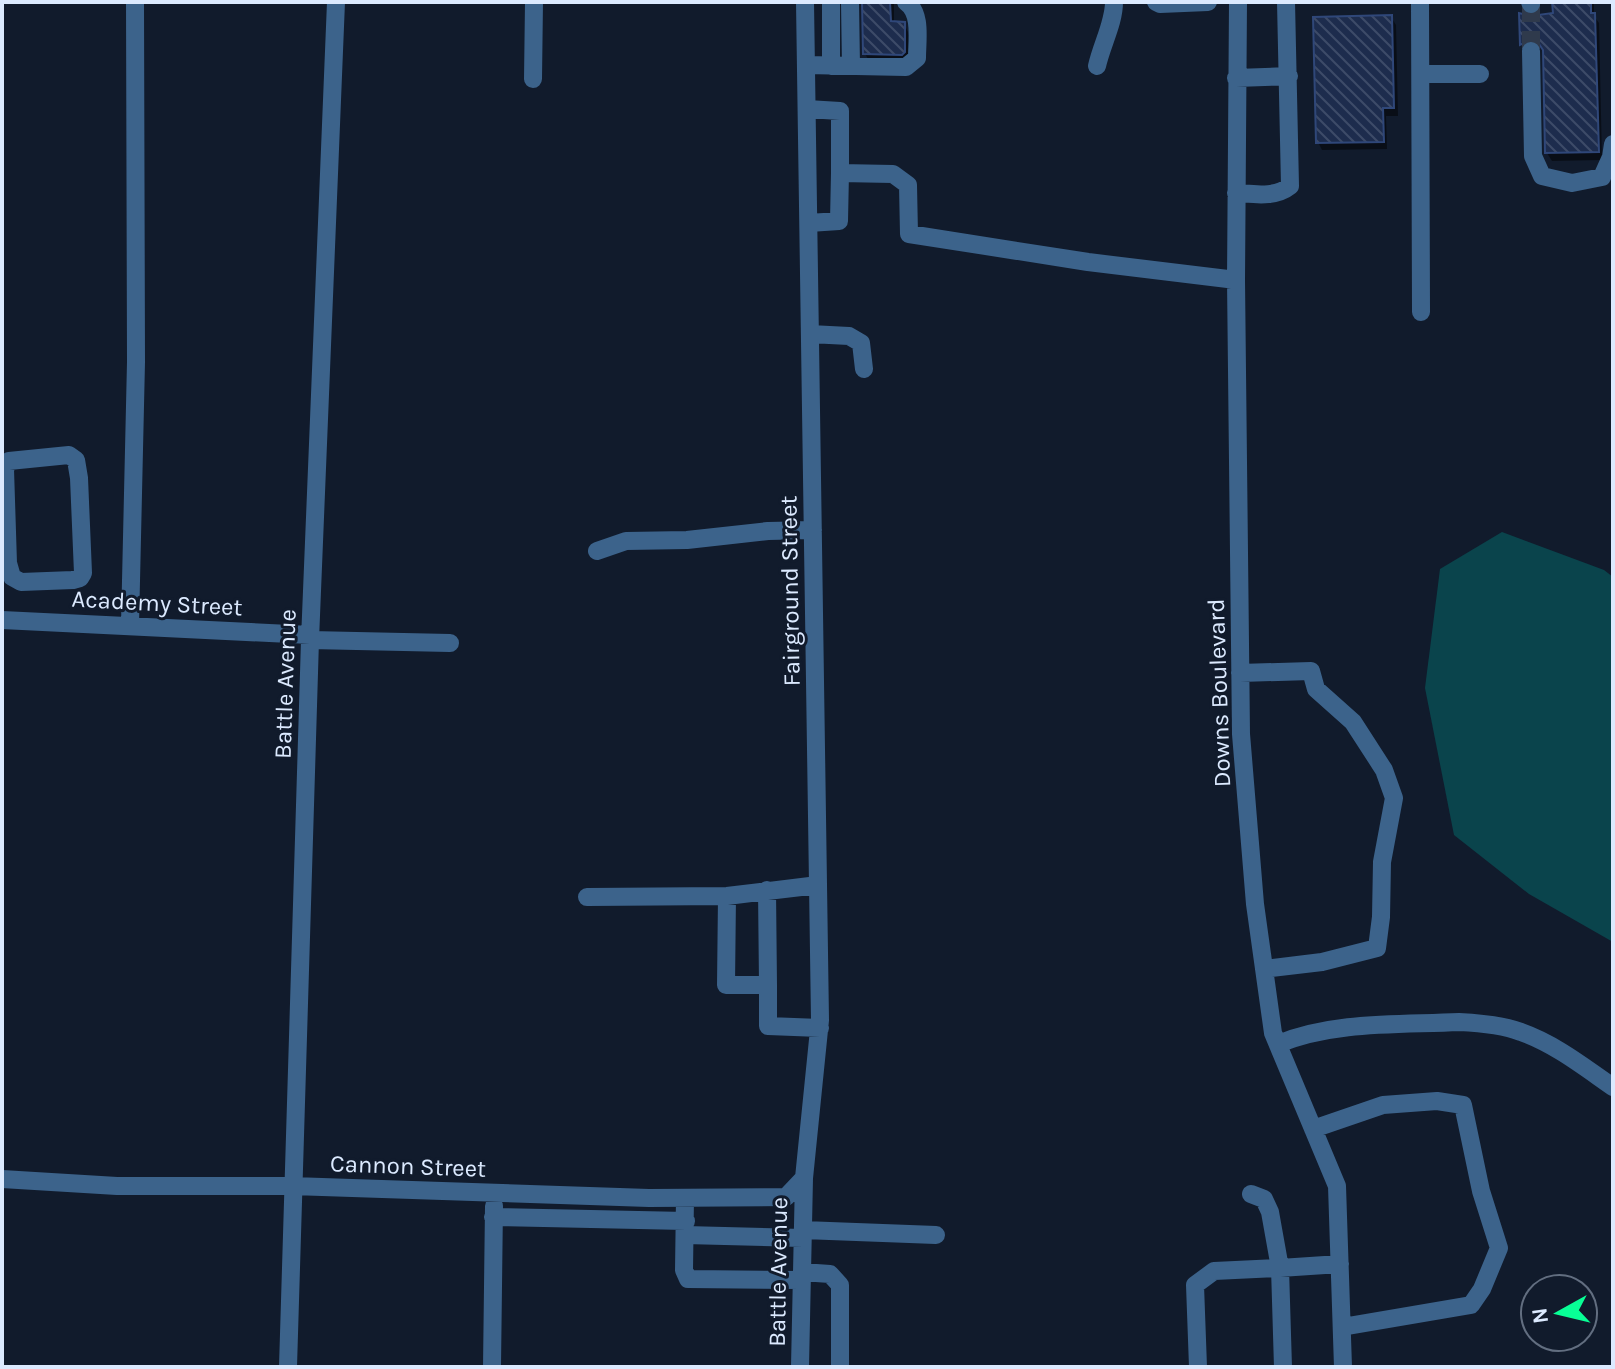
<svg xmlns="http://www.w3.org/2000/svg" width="1615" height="1369" font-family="Karla,sans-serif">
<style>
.water{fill:#0a444c}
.shadow{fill:#0007}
.building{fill:url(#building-back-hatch);stroke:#2f4779;stroke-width:2}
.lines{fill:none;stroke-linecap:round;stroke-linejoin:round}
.minor-tunnel{stroke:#2f3a4c;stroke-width:18;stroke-dasharray:18 9;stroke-linecap:butt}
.minor{stroke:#3c638b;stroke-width:18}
.labels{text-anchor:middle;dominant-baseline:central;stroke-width:6;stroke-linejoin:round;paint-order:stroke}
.street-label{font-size:24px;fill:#dceaff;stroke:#111b2c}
</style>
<defs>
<pattern id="building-back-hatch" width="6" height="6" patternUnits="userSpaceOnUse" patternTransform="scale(2)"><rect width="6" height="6" fill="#1d2c4d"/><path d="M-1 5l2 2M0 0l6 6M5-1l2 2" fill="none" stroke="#3d4b68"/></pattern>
</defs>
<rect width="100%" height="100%" fill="#111b2c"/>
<path class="water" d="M 1502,532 L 1604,570 L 1613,577 L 1613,942 L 1529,894 L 1454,835 L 1425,688 L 1440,569 Z"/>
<path class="shadow" d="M 864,2 L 894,2 L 894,24 L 904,24 L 908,32 L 909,61 L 870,62 L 865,54 Z
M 1554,2 L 1594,2 L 1594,16 L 1599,23 L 1602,160 L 1552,161 L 1547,153 L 1545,49 L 1537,47 L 1526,52 L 1522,44 L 1531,18 L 1555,14 Z
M 1391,17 L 1396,25 L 1398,116 L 1386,116 L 1387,149 L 1322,150 L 1318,142 Z"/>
<path class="building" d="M 862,2 L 890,2 L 891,21 L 905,22 L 905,52 L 902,55 L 863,54 Z
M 1552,2 L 1591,2 L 1591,13 L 1595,13 L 1599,152 L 1545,153 L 1543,50 L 1537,41 L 1532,39 L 1520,45 L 1519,13 L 1531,16 L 1553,13 Z
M 1392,15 L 1394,108 L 1383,108 L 1384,142 L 1316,143 L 1313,17 Z"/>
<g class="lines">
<path class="minor-tunnel" d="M 1531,4 L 1531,51"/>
<path class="minor" d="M 831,2 L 831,66
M 850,2 L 851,66
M 1156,2 L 1160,4 L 1208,2
M 1238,2 L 1236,280 L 1241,734 L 1255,904 L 1273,1033 L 1337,1186 L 1343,1367
M 1420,2 L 1421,312
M 1530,2 L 1531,4
M 1531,51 L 1533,156 L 1542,176 L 1572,183 L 1602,177 L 1611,157 L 1613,144
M 806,65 L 906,67 L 917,58 C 917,40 922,13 906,2
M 1097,66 C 1102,44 1114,23 1114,2
M 1421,74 L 1480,74
M 1236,78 L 1289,76
M 533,79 L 534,2
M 807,109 L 840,111 L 840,173
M 1236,193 C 1254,194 1275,198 1290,186 L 1286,2
M 809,223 L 839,221 L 840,173 L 893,174 L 908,185 L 909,234 L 1088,262 L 1236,280
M 810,334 L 849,336 L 861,343 L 864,369
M 69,455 L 76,460 L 79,478 L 83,573 L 80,578 L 73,580 L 21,582 L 12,577 L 8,563 L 5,469 L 9,461 Z
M 597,551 L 626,541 L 687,540 L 768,531 L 813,530
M 2,620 L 310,635
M 130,625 L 136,362 L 135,2
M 310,640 L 450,643
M 1240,673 L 1311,671 L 1316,689 L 1353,722 L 1384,770 L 1394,798 L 1382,862 L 1381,917 L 1377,948 L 1322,962 L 1264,969
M 767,890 L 768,985
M 727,896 L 726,985 L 768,985 L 768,1026 L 820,1028
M 587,897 L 727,896 L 818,885
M 1278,1044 C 1334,1021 1399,1025 1459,1022 C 1479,1023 1503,1025 1521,1032 C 1555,1044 1584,1067 1613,1087
M 1313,1129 L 1383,1105 L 1437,1101 L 1463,1105 L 1481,1191 L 1499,1248 L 1482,1289 L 1471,1305 L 1342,1327
M 2,1179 L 117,1186 L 292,1186 L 649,1198 L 786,1197 L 804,1178
M 685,1198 L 684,1270 L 688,1279 L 802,1280
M 493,1217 L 686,1221
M 803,1230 L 936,1235
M 685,1235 L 803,1238
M 802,1272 L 830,1274 L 840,1285 L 840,1367
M 288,1367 L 310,640 L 336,2
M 492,1367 L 494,1206
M 800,1367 L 804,1178 L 820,1020 L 805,2
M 1198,1367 L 1195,1285 L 1214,1271 L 1280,1268 L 1270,1212 L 1264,1199 L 1251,1194
M 1283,1367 L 1280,1268 L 1340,1264"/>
</g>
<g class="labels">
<g class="street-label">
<text transform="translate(790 591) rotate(-91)">Fairground Street</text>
<text transform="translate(157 603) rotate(3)">Academy Street</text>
<text transform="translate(285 684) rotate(-88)">Battle Avenue</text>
<text transform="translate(1219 693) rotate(-92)">Downs Boulevard</text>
<text transform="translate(408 1166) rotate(2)">Cannon Street</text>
<text transform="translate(778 1272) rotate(-89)">Battle Avenue</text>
</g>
</g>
<rect width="1615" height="1369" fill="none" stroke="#dceaff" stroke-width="8"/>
<g transform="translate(1559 1313) rotate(262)"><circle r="38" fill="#111b2c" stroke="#626e80" stroke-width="2"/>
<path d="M0-6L14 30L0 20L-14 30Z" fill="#08ff96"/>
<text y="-12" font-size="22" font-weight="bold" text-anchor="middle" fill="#dceaff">N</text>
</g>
</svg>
